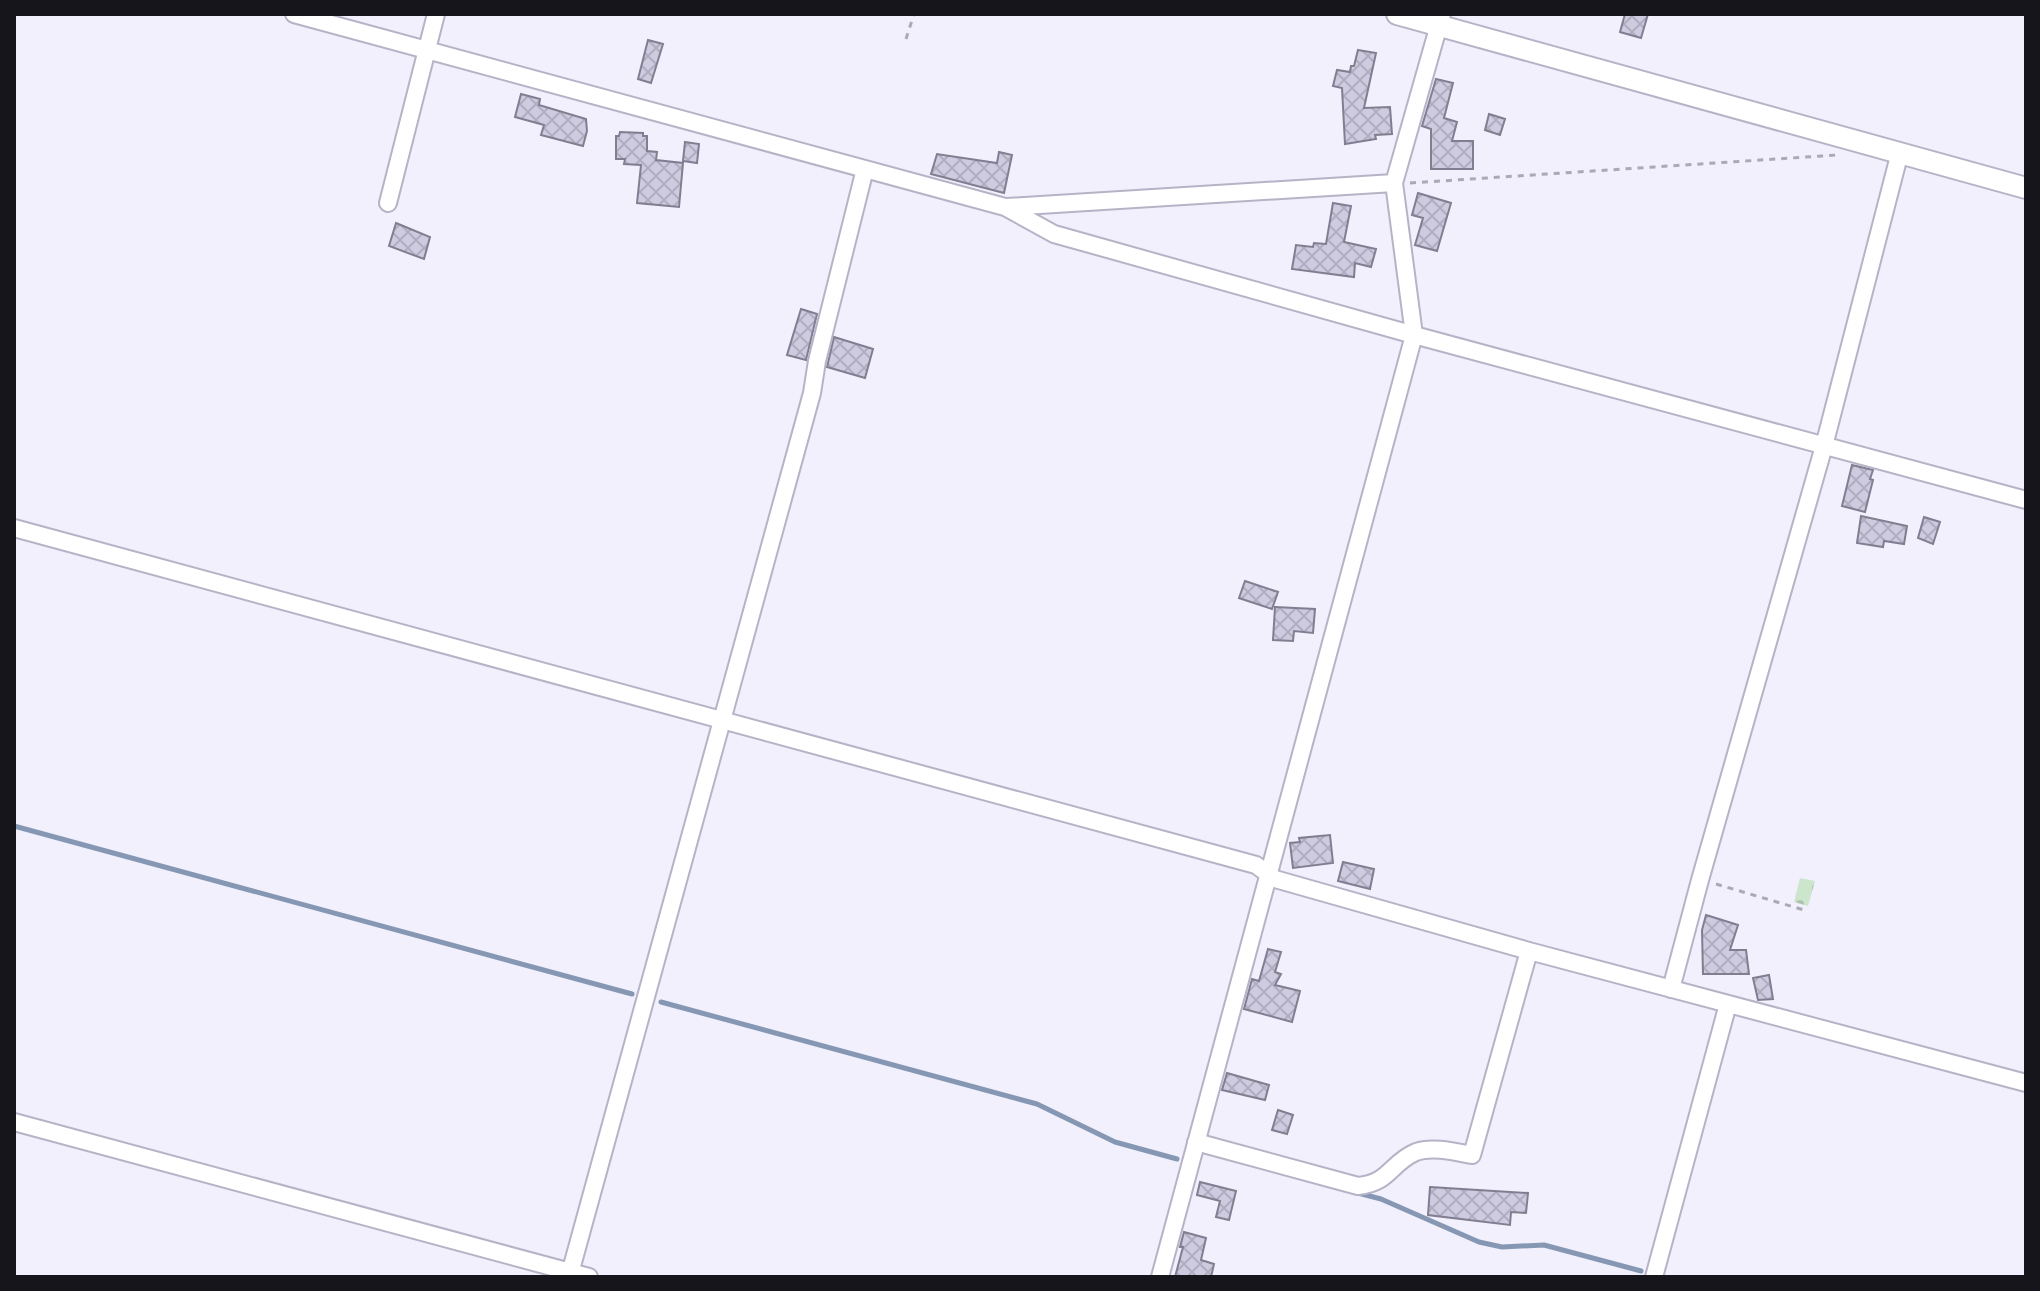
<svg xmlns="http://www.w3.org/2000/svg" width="2040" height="1291" font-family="Helvetica,sans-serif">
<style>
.cemetery{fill:url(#cemetery-stones)}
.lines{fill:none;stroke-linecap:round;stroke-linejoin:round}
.stream{stroke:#8597b3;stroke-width:5}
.building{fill:url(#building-cross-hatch);stroke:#817e91;stroke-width:2}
.minor-casing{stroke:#b6b3c7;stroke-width:20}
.tertiary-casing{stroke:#b6b3c7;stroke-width:24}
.path{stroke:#aaa9b4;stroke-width:3;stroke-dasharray:6 6;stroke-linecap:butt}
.minor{stroke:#fff;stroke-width:16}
.tertiary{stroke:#fff;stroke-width:20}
</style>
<defs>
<pattern id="cemetery-stones" width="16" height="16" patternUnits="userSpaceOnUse" patternTransform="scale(2)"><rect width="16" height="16" fill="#cce6ce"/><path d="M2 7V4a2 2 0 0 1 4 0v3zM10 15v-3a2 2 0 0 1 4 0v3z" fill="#aec4b0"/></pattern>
<pattern id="building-cross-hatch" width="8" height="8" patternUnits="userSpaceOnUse" patternTransform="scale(2)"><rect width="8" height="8" fill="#cecbe0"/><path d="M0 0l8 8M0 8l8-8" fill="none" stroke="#b0adc0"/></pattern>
</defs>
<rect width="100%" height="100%" fill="#f1f0fc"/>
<path class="cemetery" d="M 1800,878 L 1815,881 L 1808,906 L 1794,902 Z"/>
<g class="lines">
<path class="stream" d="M 14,826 L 632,994
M 661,1002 L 1037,1104 L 1115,1142 L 1177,1159
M 1358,1193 L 1381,1199 L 1479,1242 L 1502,1247 L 1544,1245 L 1641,1271"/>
</g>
<path class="building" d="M 1625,14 L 1648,14 L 1641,38 L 1620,32 Z
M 648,40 L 663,44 L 651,83 L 638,79 Z
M 1358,50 L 1376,53 L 1364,108 L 1390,107 L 1392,134 L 1375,135 L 1376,139 L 1345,144 L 1342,88 L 1333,86 L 1337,70 L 1350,72 L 1351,66 L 1354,66 Z
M 1436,79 L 1453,83 L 1444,118 L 1457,122 L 1452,141 L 1473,141 L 1473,169 L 1431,169 L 1431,129 L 1422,126 Z
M 521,94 L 540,99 L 539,105 L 586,119 L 587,131 L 583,146 L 541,135 L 544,125 L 515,117 Z
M 1489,114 L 1505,119 L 1500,135 L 1485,130 Z
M 620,132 L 643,133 L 643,136 L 647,136 L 647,151 L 657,152 L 656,160 L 683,163 L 679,207 L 637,203 L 641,165 L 624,164 L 625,159 L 616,159 L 616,136 L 619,136 Z
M 685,142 L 699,144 L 697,163 L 683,161 Z
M 999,152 L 1012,155 L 1004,193 L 931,174 L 937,154 L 997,163 Z
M 1418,193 L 1451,203 L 1437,251 L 1415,245 L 1423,218 L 1412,215 Z
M 1333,203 L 1351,206 L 1344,242 L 1376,249 L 1371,267 L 1355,263 L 1354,277 L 1292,269 L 1296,245 L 1313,247 L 1314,243 L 1326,244 Z
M 396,223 L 430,237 L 424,259 L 389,246 Z
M 801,309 L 817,314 L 806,360 L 787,355 Z
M 834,337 L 873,349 L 865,378 L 827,367 Z
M 1852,465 L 1873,470 L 1870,479 L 1873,480 L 1865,512 L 1842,506 Z
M 1861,516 L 1907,526 L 1904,544 L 1884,541 L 1883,547 L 1857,543 Z
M 1924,517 L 1940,522 L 1933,544 L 1918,538 Z
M 1245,581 L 1278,592 L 1272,609 L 1239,598 Z
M 1275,607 L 1315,609 L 1313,633 L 1294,631 L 1293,641 L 1273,640 Z
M 1330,835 L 1333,863 L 1293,868 L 1290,843 L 1300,842 L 1299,838 Z
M 1343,862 L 1374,869 L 1370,889 L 1338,881 Z
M 1706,915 L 1738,925 L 1730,950 L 1746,950 L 1749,974 L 1703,974 L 1702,930 Z
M 1268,949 L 1281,952 L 1275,972 L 1281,974 L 1275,985 L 1300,991 L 1292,1022 L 1244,1009 L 1252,979 L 1259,981 Z
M 1769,975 L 1773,999 L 1758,1000 L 1753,978 Z
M 1227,1073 L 1269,1085 L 1265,1100 L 1222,1090 Z
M 1278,1110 L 1293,1115 L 1287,1134 L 1272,1130 Z
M 1200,1182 L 1236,1191 L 1229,1220 L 1216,1217 L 1220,1201 L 1197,1195 Z
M 1430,1187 L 1528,1193 L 1526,1213 L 1511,1212 L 1510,1225 L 1428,1215 Z
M 1184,1232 L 1206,1238 L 1201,1260 L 1214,1264 L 1211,1277 L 1175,1277 L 1183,1247 L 1180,1247 Z"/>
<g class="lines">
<g class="minor-casing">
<path id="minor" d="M 294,14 L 1005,207 L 1054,234 L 1414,335 L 2026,500
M 388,203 L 436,14
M 1007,207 L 1394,183
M 14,528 L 1256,865 L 1275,879 L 1529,951 L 2026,1083
M 1671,989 L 1700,880 L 1824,446 L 1900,152
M 14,1122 L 589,1277
M 1196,1142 L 1358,1186 C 1390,1183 1390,1163 1416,1152 C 1432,1146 1456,1152 1472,1155 L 1529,951
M 569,1277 L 812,393 L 817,361 L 865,169
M 1160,1277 L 1414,335 L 1394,183 L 1442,14
M 1654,1277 L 1728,1004"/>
</g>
<g class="tertiary-casing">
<path id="tertiary" d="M 1397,14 L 2026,188"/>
</g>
<path class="path" d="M 906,39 L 914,14
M 1410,183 L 1837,155
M 1716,884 L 1804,910"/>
<use href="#minor" class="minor"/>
<use href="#tertiary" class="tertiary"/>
</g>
<rect width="2040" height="1291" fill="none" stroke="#16151c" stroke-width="32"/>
</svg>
